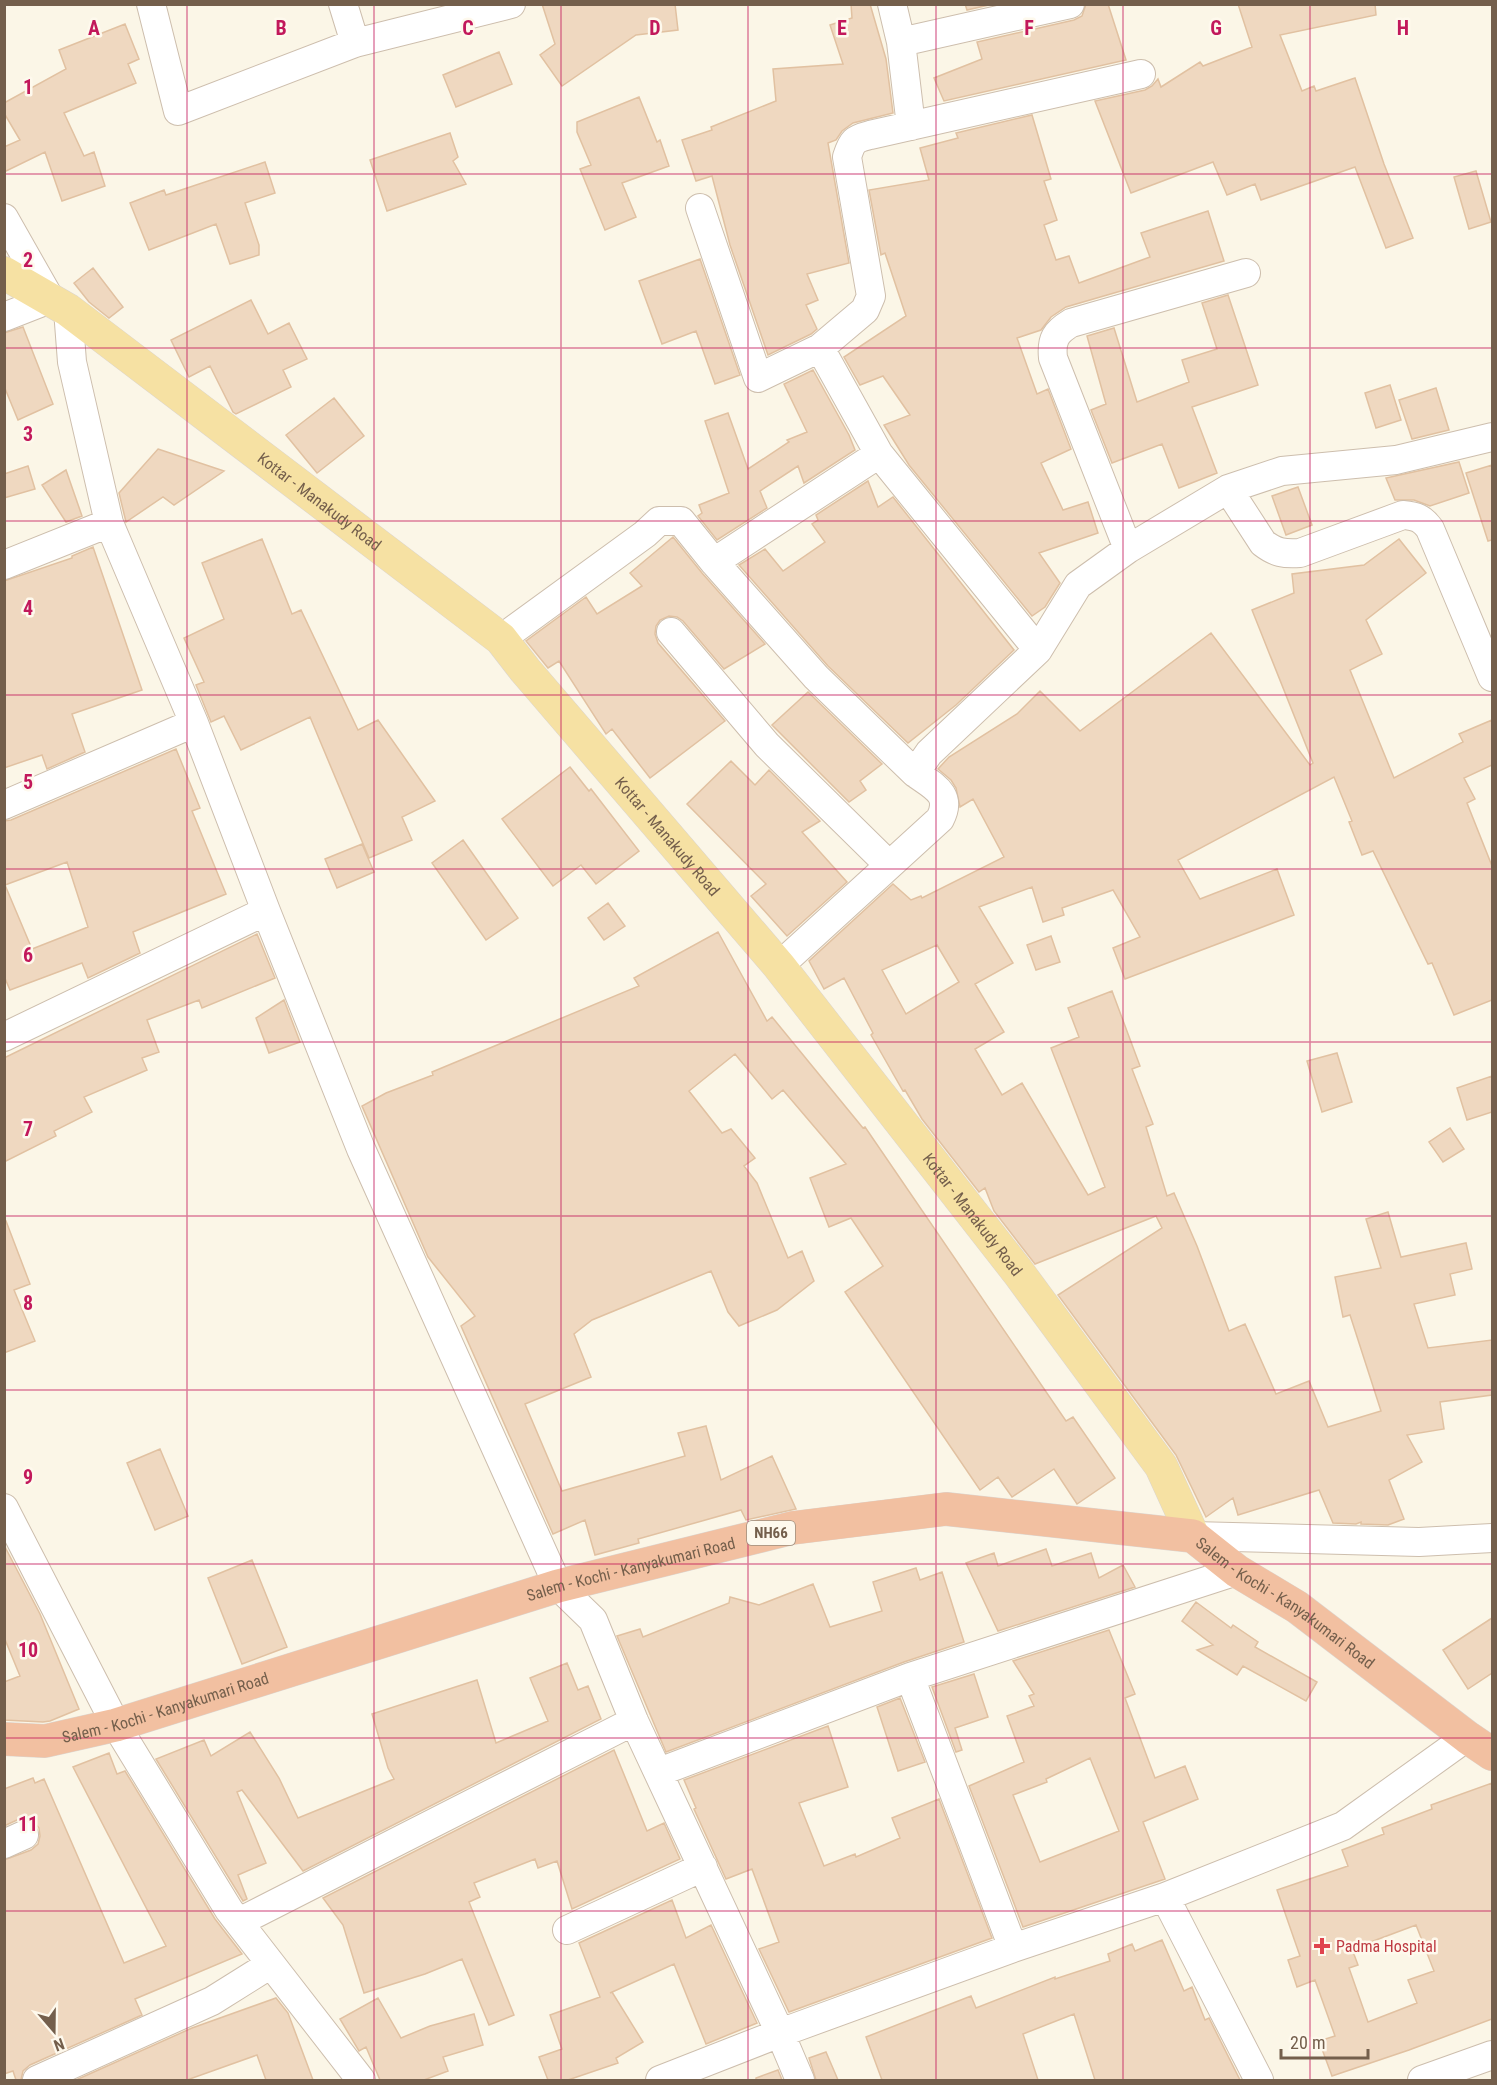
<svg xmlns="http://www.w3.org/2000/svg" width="1497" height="2085" font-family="'Roboto Condensed',sans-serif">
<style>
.building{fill:#efd8c0;stroke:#e1c1a1;stroke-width:1.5;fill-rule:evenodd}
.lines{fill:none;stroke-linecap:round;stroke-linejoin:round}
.minor-casing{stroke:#cdbead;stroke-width:30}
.major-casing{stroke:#dbd5d0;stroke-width:34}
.highway-casing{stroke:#dbd5d0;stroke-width:34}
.minor{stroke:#fff;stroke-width:28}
.major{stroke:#f6e1a3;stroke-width:33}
.highway{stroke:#f2c0a1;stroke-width:33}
.grid{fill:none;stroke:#c2185b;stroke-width:1.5;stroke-opacity:0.55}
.health-dot{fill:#e0444e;stroke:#fef9ed;stroke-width:2}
.labels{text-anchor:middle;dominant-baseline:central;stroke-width:5;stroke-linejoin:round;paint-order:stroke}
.shield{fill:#fef9ed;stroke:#9d8d7c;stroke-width:1.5}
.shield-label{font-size:15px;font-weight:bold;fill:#745f4c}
.street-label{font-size:16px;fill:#745f4c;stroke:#fef9ed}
.health-label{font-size:16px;fill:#be3a42;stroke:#fef9ed;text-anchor:start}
.grid-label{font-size:20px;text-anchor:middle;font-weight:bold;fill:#c2185b;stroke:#fef9ed;stroke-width:5;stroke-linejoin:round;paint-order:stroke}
</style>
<rect width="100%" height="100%" fill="#fbf6e7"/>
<path class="building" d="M 542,4 L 675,4 L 678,30 L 636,35 L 562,86 L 540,55 L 555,44 Z
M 851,4 L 870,4 L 886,59 L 893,113 L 853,123 L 842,131 L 836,140 L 828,143 L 849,263 L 807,274 L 818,300 L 806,305 L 817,329 L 811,334 L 768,355 L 730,245 L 712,176 L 696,181 L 682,140 L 712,130 L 711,127 L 776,101 L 773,69 L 843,64 L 830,25 L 852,18 Z
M 965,4 L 993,4 L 967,10 Z
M 1086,4 L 1108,4 L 1126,60 L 944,101 L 934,78 L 982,59 L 977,42 L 1074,20 L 1082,16 Z
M 1238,4 L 1375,4 L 1376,15 L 1280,35 L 1302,91 L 1314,86 L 1316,91 L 1355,78 L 1384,164 L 1413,238 L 1386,248 L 1355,167 L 1261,200 L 1255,184 L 1227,195 L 1213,162 L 1131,193 L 1095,101 L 1145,90 L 1152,86 L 1158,79 L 1161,87 L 1200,62 L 1203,66 L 1252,47 Z
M 125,24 L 139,59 L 128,64 L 136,83 L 64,113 L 84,156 L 94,152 L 105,186 L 62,201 L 45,152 L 4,172 L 4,147 L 20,140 L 4,113 L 4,103 L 66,69 L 59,50 Z
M 499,52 L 512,84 L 456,107 L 443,75 Z
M 639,97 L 657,142 L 660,140 L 669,166 L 622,183 L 636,217 L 605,230 L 580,169 L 591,165 L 577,132 L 577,122 Z
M 1032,115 L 1051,179 L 1044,181 L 1057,220 L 1044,225 L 1056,260 L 1069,256 L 1079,283 L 1150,257 L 1141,233 L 1208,211 L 1224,261 L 1066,307 L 1051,317 L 1041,330 L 1017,338 L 1037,394 L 1048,389 L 1071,449 L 1041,463 L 1063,510 L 1088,502 L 1098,533 L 1039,553 L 1060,583 L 1045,607 L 1032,616 L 909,465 L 884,425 L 910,415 L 883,376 L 860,385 L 844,357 L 906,316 L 885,253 L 881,255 L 869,190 L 929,180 L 920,148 L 958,138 L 956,133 Z
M 450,133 L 458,157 L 453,161 L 466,184 L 387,211 L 370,160 Z
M 265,162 L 275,193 L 245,203 L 259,245 L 259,255 L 230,264 L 216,224 L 149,250 L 130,203 L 164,190 L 166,195 Z
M 1476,171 L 1491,222 L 1469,229 L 1454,177 Z
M 700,259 L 740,375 L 715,384 L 696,331 L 662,344 L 639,281 Z
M 93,268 L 123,307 L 109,318 L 89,302 L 74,283 Z
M 1228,295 L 1258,385 L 1192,407 L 1217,473 L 1179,488 L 1162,444 L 1112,463 L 1091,410 L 1106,404 L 1087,336 L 1114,328 L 1137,402 L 1189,382 L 1182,360 L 1217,349 L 1202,303 Z
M 251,300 L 268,334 L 289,323 L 307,359 L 283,370 L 291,387 L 236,414 L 233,412 L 210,366 L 189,377 L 171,340 Z
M 23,327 L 53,404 L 18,420 L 4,386 L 4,333 Z
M 813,370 L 849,435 L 855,450 L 804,483 L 798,466 L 760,491 L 767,508 L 717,540 L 698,516 L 702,513 L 699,505 L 729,493 L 705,421 L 728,413 L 748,469 L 789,442 L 787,440 L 807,432 L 784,384 Z
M 1390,385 L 1401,420 L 1376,428 L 1365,393 Z
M 1436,388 L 1449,430 L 1412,439 L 1399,400 Z
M 334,398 L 364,436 L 317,473 L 286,435 Z
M 158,449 L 224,471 L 174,505 L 163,497 L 126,522 L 119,493 Z
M 1459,462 L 1469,493 L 1430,506 L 1414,500 L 1395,500 L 1386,478 Z
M 1492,465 L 1492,540 L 1488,541 L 1466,473 Z
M 28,466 L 35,489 L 4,498 L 4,474 Z
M 66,470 L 82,516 L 66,522 L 42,485 Z
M 868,481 L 878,507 L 893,497 L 1014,650 L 956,705 L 908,743 L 828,666 L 739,565 L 765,549 L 783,571 L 825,542 L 812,524 L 818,520 L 816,515 Z
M 1298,487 L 1312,525 L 1286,535 L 1272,496 Z
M 673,537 L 702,573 L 765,644 L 724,669 L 683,621 L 677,617 L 669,616 L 660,620 L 656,626 L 655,634 L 658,643 L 725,721 L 650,778 L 612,729 L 606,734 L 559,661 L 548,668 L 526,641 L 586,597 L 597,614 L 642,586 L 630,573 Z
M 262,539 L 292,614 L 301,610 L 358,730 L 378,720 L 435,801 L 402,817 L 412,840 L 369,858 L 310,717 L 241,750 L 224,716 L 211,722 L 196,685 L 204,682 L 184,638 L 224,619 L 202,563 Z
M 1399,539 L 1426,573 L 1366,620 L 1382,654 L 1350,670 L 1394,778 L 1463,742 L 1459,734 L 1492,720 L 1492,765 L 1464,778 L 1475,799 L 1467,803 L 1492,866 L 1492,1000 L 1454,1015 L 1432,963 L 1428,964 L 1373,851 L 1362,855 L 1349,822 L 1352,821 L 1334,777 L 1178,860 L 1200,899 L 1277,869 L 1294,915 L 1125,979 L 1113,948 L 1140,937 L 1113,890 L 1062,908 L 1064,915 L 1043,922 L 1032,887 L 979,907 L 1013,963 L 975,984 L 1004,1032 L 975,1049 L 1002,1095 L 1022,1083 L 1088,1195 L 1105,1187 L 1051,1048 L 1079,1037 L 1068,1008 L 1112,991 L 1140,1066 L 1132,1069 L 1153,1124 L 1146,1127 L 1167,1196 L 1174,1193 L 1197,1246 L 1229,1331 L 1245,1324 L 1276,1394 L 1309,1381 L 1328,1427 L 1381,1411 L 1350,1315 L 1343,1317 L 1335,1277 L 1381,1268 L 1366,1219 L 1388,1212 L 1401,1257 L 1466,1243 L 1472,1269 L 1450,1274 L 1455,1295 L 1414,1304 L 1428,1348 L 1492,1340 L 1492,1395 L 1440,1402 L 1444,1429 L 1407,1435 L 1422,1462 L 1389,1480 L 1404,1519 L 1388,1525 L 1361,1524 L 1361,1522 L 1356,1524 L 1333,1523 L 1319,1490 L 1238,1515 L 1233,1498 L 1206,1517 L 1176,1455 L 1058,1295 L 1162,1228 L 1156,1216 L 1035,1264 L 994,1211 L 985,1188 L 979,1192 L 922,1119 L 905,1090 L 903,1091 L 871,1035 L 873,1033 L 844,978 L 824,989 L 809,961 L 893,884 L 911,900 L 921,896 L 922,898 L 1004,857 L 973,799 L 960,807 L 956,788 L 951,780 L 938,769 L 949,757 L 1017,714 L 1040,691 L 1080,731 L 1211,633 L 1310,765 L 1313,763 L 1252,610 L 1294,593 L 1292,574 L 1364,565 ZM 937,945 L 959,982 L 906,1014 L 882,970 Z
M 93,547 L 142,690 L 72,714 L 85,752 L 47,769 L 42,755 L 4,768 L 4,581 L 72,558 L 72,556 Z
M 808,692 L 882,764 L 860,781 L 866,790 L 849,802 L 772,725 Z
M 176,749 L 200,808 L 192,811 L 226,894 L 133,932 L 140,953 L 88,978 L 82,963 L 10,990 L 4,976 L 4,821 L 11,820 ZM 67,862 L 88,927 L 32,949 L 5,885 Z
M 731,761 L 755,785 L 769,770 L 820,821 L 802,832 L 847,882 L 787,936 L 751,896 L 766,884 L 687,804 Z
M 570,767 L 589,791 L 591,789 L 639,851 L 596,884 L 581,865 L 553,886 L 502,819 Z
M 463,840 L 518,918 L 486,940 L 432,863 Z
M 362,844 L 374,872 L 337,888 L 325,859 Z
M 608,903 L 625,926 L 604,940 L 588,918 Z
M 718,932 L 767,1021 L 772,1017 L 863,1128 L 865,1127 L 1066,1421 L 1073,1417 L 1115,1478 L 1077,1504 L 1054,1469 L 1012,1497 L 998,1477 L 980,1490 L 845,1292 L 883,1266 L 851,1218 L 829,1227 L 810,1178 L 846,1164 L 783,1090 L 772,1099 L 735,1054 L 689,1091 L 722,1133 L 731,1129 L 755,1158 L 744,1166 L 757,1183 L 788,1258 L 802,1251 L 814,1281 L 777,1310 L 739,1326 L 728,1312 L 711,1271 L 592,1320 L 574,1334 L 591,1377 L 525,1404 L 562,1491 L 685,1456 L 678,1433 L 706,1426 L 721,1480 L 772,1456 L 796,1509 L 746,1520 L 741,1510 L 638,1539 L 639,1543 L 595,1555 L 585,1520 L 553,1534 L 461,1326 L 475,1316 L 428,1257 L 362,1106 L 386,1093 L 433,1075 L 432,1072 L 639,986 L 634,978 Z
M 257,934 L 275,978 L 202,1008 L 199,1000 L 147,1020 L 159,1052 L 142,1058 L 147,1070 L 84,1097 L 92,1112 L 54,1131 L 56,1136 L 4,1162 L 4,1058 Z
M 1051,936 L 1060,962 L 1036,970 L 1027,945 Z
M 284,1000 L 300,1042 L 269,1053 L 256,1018 Z
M 1337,1053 L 1352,1102 L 1322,1112 L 1307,1061 Z
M 1492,1076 L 1492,1112 L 1467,1120 L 1457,1088 Z
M 1450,1128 L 1464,1149 L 1443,1162 L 1429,1142 Z
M 6,1221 L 30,1284 L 14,1290 L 35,1341 L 4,1353 L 4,1222 Z
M 160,1449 L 188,1516 L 155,1530 L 127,1463 Z
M 4,1545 L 40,1614 L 79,1709 L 50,1721 L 43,1722 L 4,1720 L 4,1682 L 20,1676 L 4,1637 Z
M 1046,1549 L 1052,1566 L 1091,1553 L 1099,1578 L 1123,1565 L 1135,1587 L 998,1631 L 966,1563 L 994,1553 L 998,1566 Z
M 252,1560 L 287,1647 L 242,1664 L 208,1578 Z
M 916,1568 L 920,1580 L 942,1572 L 964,1642 L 904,1662 L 666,1752 L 617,1636 L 640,1629 L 643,1637 L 729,1603 L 730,1597 L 759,1605 L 813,1584 L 830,1627 L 882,1611 L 873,1582 Z
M 1196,1602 L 1231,1628 L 1233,1625 L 1258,1642 L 1255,1647 L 1317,1682 L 1306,1701 L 1243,1666 L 1237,1675 L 1197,1650 L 1213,1645 L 1182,1621 Z
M 1492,1618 L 1492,1673 L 1468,1689 L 1443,1650 Z
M 1109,1630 L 1135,1694 L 1125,1698 L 1155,1778 L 1185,1766 L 1198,1799 L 1143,1822 L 1165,1879 L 1023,1927 L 969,1786 L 1024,1762 L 1007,1716 L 1034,1706 L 1029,1696 L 1034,1694 L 1013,1661 ZM 1090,1758 L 1119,1831 L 1040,1862 L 1013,1795 L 1047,1782 L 1046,1779 Z
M 567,1663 L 578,1690 L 588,1686 L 601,1719 L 303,1871 L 242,1790 L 237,1792 L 266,1863 L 238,1875 L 247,1899 L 243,1901 L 156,1759 L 204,1740 L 211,1756 L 250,1732 L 279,1778 L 298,1818 L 394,1779 L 388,1768 L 372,1714 L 477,1680 L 496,1743 L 548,1721 L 530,1678 Z
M 974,1674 L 988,1717 L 955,1728 L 962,1750 L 956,1752 L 932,1687 Z
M 900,1698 L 925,1762 L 898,1771 L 877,1707 Z
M 828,1726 L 848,1787 L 799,1803 L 824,1866 L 855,1854 L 856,1857 L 900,1838 L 892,1818 L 939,1799 L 992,1938 L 789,2012 L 759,1949 L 779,1942 L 752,1869 L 726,1879 L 694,1809 L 696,1808 L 684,1780 Z
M 614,1750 L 647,1831 L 664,1823 L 680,1859 L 572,1909 L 557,1861 L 538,1868 L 535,1859 L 474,1883 L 480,1897 L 469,1902 L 514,2015 L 489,2025 L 462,1959 L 425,1974 L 364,1993 L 343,1925 L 323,1898 Z
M 109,1753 L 117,1774 L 125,1771 L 215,1919 L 242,1954 L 135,1999 L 142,2015 L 30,2065 L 23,2071 L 21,2080 L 16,2080 L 13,2071 L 4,2074 L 4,1860 L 31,1850 L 38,1844 L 40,1836 L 39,1828 L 33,1821 L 26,1819 L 17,1820 L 4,1826 L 4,1789 L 33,1778 L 35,1783 L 44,1779 L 124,1963 L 166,1946 L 73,1767 Z
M 1492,1783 L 1492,2019 L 1409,2050 L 1332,2076 L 1319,2041 L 1335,2036 L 1315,1980 L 1297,1987 L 1288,1960 L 1300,1956 L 1277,1890 L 1348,1866 L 1342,1850 L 1384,1834 L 1382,1828 L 1432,1809 L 1431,1805 ZM 1416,1925 L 1434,1971 L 1408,1980 L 1417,2003 L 1368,2022 L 1349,1968 L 1358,1965 L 1352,1949 Z
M 672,1900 L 686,1938 L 711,1925 L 757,2023 L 706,2044 L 674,1964 L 610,1993 L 612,1992 L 643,2042 L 616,2058 L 618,2063 L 568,2080 L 548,2080 L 539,2057 L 562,2049 L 550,2015 L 600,1997 L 579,1943 Z
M 1162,1940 L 1184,1991 L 1192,1987 L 1205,2020 L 1209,2018 L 1240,2080 L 1095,2080 L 1074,2014 L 1023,2034 L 1038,2080 L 882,2080 L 866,2037 L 971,1996 L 976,2008 L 1055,1977 L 1055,1979 L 1110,1961 L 1108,1954 L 1132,1944 L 1135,1951 Z
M 276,1998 L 288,2013 L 313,2080 L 266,2080 L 257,2055 L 187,2080 L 76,2080 L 192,2028 Z
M 378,1998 L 401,2038 L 430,2026 L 474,2014 L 483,2045 L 443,2057 L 448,2071 L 424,2080 L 380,2080 L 366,2047 L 359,2051 L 340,2019 Z
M 826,2052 L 838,2080 L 816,2080 L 809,2058 Z
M 778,2070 L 782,2080 L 756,2080 L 756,2078 Z"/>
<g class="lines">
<g class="minor-casing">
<path id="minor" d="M 151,4 L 178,111 L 355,43 L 511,4
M 343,4 L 355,43
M 892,4 L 901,42 L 911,126
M 901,42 L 1070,4
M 700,208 L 758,378 L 820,348
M 4,218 L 50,299 L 4,317
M 68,310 L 72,362 L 109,523 L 194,723 L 266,911 L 361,1149 L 558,1586 L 593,1620 L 634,1721 L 780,2033 L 800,2080
M 1228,489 L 1263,543 C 1276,553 1284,554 1300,553 L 1403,515 C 1416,516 1422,518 1430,529 L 1492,677
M 1128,549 L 1053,358 C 1051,339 1056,332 1071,323 L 1246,273
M 714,562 L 879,454
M 4,565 L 109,523
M 671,632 L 767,745 L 889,865
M 501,639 L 645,534 L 659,521 L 681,521 L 714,562 L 816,677 L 915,773
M 1038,650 L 879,454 L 820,348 L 865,310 L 871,296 L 847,157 C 852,141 854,139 870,135 L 1141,74
M 4,805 L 194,723
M 779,966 L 940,819 C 953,794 933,786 915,773 L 929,753 L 1038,650 L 1078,585 L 1128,549 L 1228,489 L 1282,471 L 1396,460 L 1492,437
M 4,1037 L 266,911
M 4,1508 L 116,1725 L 229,1910 L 361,2080
M 1193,1536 L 1419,1542 L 1492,1538
M 910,1677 L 1013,1948
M 659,1772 L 910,1677 L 1237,1571
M 4,1844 L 24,1835
M 1165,1897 L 1259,2080
M 239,1922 L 634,1721
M 567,1930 L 703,1867
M 37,2080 L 212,2001 L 271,1964
M 660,2080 L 780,2033 L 1013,1948 L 1165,1897 L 1343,1826 L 1467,1737
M 1422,2080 L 1492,2055"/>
</g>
<g class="major-casing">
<g id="major">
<path id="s1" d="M 4,273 L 68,310 L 501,639 L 525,670 L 779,966 L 1018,1272 L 1161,1466 L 1193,1536"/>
</g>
</g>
<g class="highway-casing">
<g id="highway">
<path id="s2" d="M 4,1739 L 45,1741 L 116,1725 L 558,1586 L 792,1528 L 946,1509 L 1193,1536 L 1237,1571 L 1297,1607 L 1467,1737 L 1492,1754"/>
</g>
</g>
<use href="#minor" class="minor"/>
<use href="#major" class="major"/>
<use href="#highway" class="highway"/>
</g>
<path class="grid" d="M 187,4 L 187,2080M 374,4 L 374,2080M 561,4 L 561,2080M 748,4 L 748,2080M 936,4 L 936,2080M 1123,4 L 1123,2080M 1310,4 L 1310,2080M 4,174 L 1492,174M 4,348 L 1492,348M 4,521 L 1492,521M 4,695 L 1492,695M 4,869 L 1492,869M 4,1042 L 1492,1042M 4,1216 L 1492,1216M 4,1390 L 1492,1390M 4,1564 L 1492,1564M 4,1738 L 1492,1738M 4,1911 L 1492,1911"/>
<path class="health-dot" d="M1319 1937h6v6h6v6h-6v6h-6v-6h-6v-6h6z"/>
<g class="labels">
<rect class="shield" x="747" y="1521" width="48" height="24" rx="4.5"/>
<g class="shield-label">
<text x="771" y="1533">NH66</text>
</g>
<g class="street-label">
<text stroke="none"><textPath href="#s1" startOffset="390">Kottar - Manakudy Road</textPath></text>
<text stroke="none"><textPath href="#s1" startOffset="876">Kottar - Manakudy Road</textPath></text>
<text stroke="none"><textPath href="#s1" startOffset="1362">Kottar - Manakudy Road</textPath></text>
<text stroke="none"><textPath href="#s2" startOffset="652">Salem - Kochi - Kanyakumari Road</textPath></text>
<text stroke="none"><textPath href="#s2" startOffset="1336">Salem - Kochi - Kanyakumari Road</textPath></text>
<text stroke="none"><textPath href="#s2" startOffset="166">Salem - Kochi - Kanyakumari Road</textPath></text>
</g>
<g class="health-label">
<text x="1336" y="1946">Padma Hospital</text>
</g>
</g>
<g class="grid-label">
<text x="94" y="35">A</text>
<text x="281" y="35">B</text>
<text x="468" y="35">C</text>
<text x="655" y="35">D</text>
<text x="842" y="35">E</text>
<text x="1029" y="35">F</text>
<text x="1216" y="35">G</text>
<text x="1403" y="35">H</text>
<text x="28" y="94">1</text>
<text x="28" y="267">2</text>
<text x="28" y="441">3</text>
<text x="28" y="615">4</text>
<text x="28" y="789">5</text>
<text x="28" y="962">6</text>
<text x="28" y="1136">7</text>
<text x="28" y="1310">8</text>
<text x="28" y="1484">9</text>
<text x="28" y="1657">10</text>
<text x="28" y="1831">11</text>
</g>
<rect width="1497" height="2085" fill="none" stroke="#745f4c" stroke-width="12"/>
<g transform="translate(54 2031) rotate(160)" stroke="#fef9ed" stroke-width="4.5" paint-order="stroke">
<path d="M0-4.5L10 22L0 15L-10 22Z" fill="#745f4c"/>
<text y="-9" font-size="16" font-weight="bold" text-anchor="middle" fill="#745f4c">N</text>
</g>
<path d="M1281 2049v9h87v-9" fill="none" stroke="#745f4c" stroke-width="3"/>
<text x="1290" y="2049" font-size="18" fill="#745f4c" stroke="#fef9ed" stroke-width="4.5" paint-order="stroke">20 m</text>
</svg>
